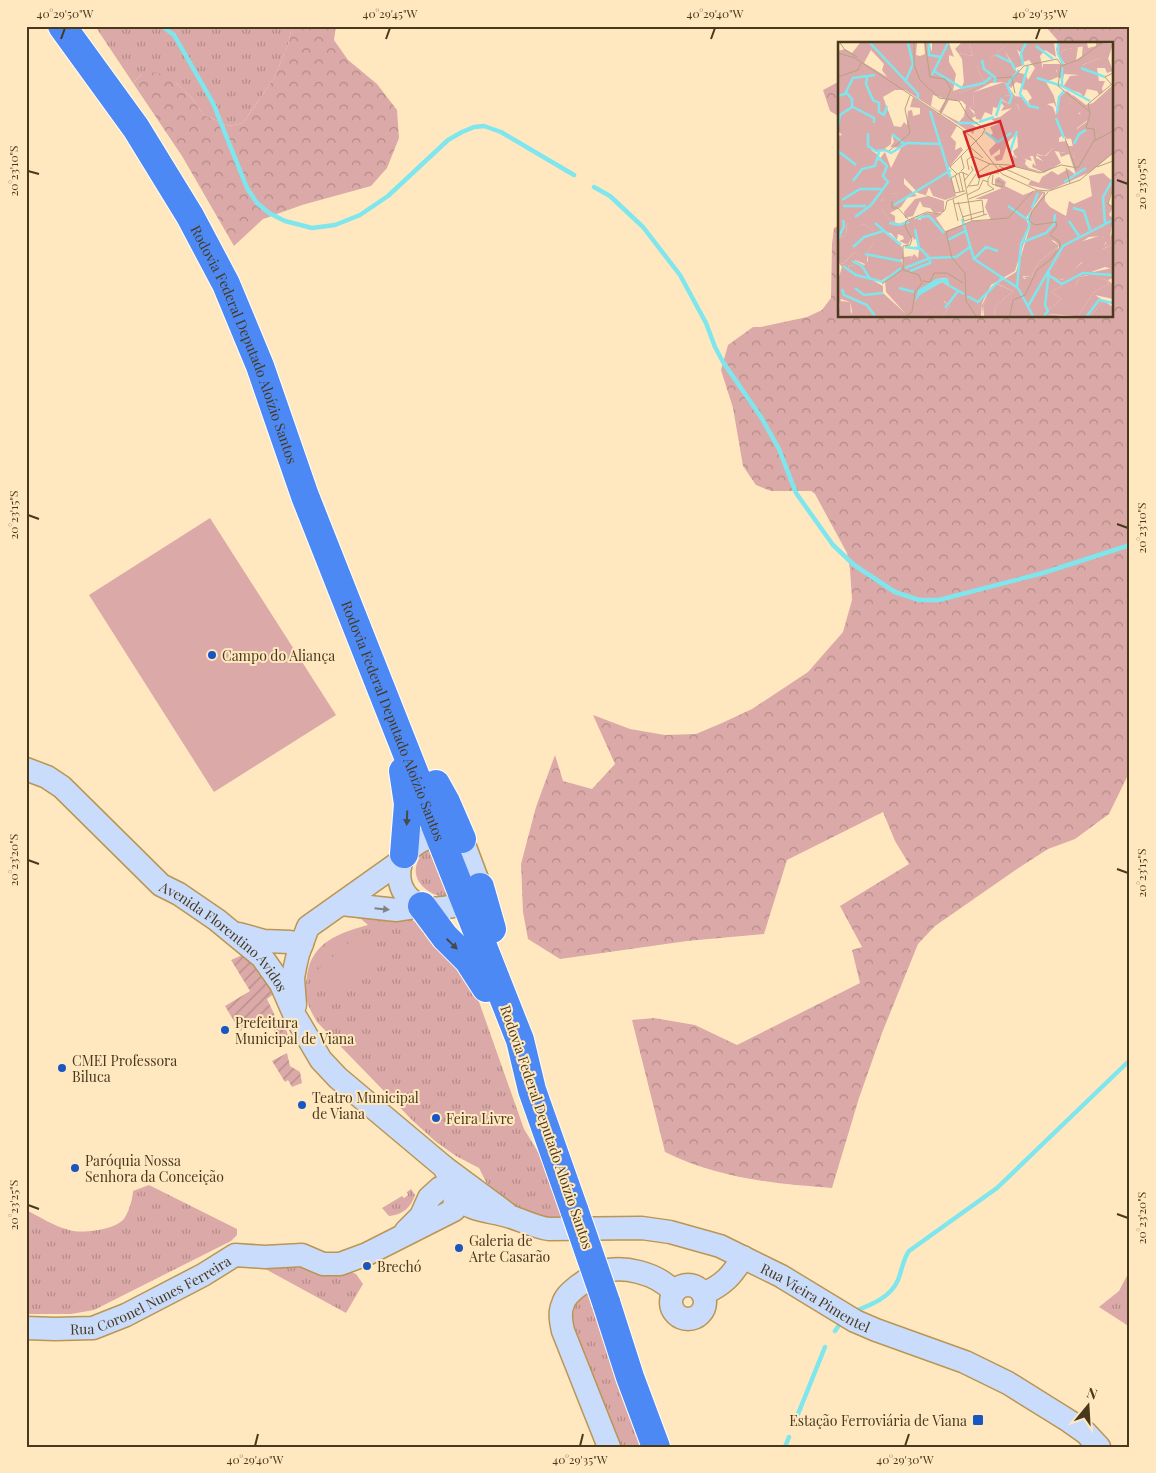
<svg xmlns="http://www.w3.org/2000/svg" width="1156" height="1473" font-family="'Playfair Display',serif">
<style>
.grass{fill:url(#grass-tufts)}
.forest{fill:url(#forest-crowns)}
.garden{fill:url(#garden-furrows)}
.pitch{fill:#dba9a8}
.lines{fill:none;stroke-linecap:round;stroke-linejoin:round}
.stream{stroke:#7fe6ed;stroke-width:4.5}
.secondary-casing{stroke:#ba9553;stroke-width:25}
.highway-casing{stroke:#fff;stroke-width:30}
.secondary{stroke:#cadcfc;stroke-width:22}
.highway{stroke:#4d89f5;stroke-width:28}
.highway-bridge-casing{stroke:#fff;stroke-width:30;stroke-linecap:butt}
.highway-bridge{stroke:#4d89f5;stroke-width:28}
.oneway{fill:#494948}
.oneway2{fill:#828281}
.ticks{fill:none;stroke:#48391d;stroke-width:2}
.poi-dot{fill:#1856c1;stroke:#ffe8c0;stroke-width:2}
.labels{text-anchor:middle;dominant-baseline:central;stroke-width:4;stroke-linejoin:round;paint-order:stroke}
.street-label{font-size:14px;fill:#48391d;stroke:#ffe8c0}
.poi-label{font-size:14px;fill:#48391d;stroke:#ffe8c0;text-anchor:start}
.inset-river{fill:none;stroke:#7fe6ed;stroke-width:2.5}
.inset-road{fill:none;stroke:#b6a27f;stroke-width:1}
.view{fill:#d62828;fill-opacity:0.15;stroke:#d62828;stroke-width:2.5}
.inset-edge{fill:none;stroke:#48391d;stroke-width:2.5}
.neatline{fill:none;stroke:#48391d;stroke-width:2}
.ticks-label{font-size:12px;text-anchor:middle;fill:#48391d}
</style>
<defs>
<pattern id="grass-tufts" width="24" height="20" patternUnits="userSpaceOnUse" patternTransform="scale(1.25)"><rect width="24" height="20" fill="#dba9a8"/><path d="M3 7l-1-3M5 7V3M7 7l1-3M15 17l-1-3M17 17v-4M19 17l1-3" fill="none" stroke="#b48b88"/></pattern>
<pattern id="forest-crowns" width="20" height="18" patternUnits="userSpaceOnUse" patternTransform="scale(1.25)"><rect width="20" height="18" fill="#dba9a8"/><path d="M2 6a3 3 0 1 1 6 0M12 15a3 3 0 1 1 6 0" fill="none" stroke="#b48b88"/></pattern>
<pattern id="garden-furrows" width="10" height="10" patternUnits="userSpaceOnUse" patternTransform="scale(1.25)"><rect width="10" height="10" fill="#dba9a8"/><path d="M-1 1l2-2M0 10L10 0M9 11l2-2" fill="none" stroke="#b48b88"/></pattern>
</defs>
<rect width="100%" height="100%" fill="#ffe8c0"/>
<path class="grass" d="M 95,26 L 292,26 L 288,45 L 274,78 L 243,123 L 229,126 L 204,115 L 190,96 L 176,83 L 142,74 L 133,83 Z
M 430,846 L 449,894 C 441,898 437,896 430,892 C 409,879 413,860 430,846 Z
M 354,913 L 406,917 L 418,923 L 472,982 L 524,1129 L 541,1157 L 562,1200 L 571,1226 L 523,1216 L 488,1186 L 479,1168 L 456,1156 L 435,1141 L 412,1120 L 317,1022 C 306,1003 304,996 307,975 C 312,942 339,933 368,925 L 361,919 L 346,916 Z
M 149,1185 L 237,1229 L 237,1235 L 231,1241 L 94,1310 L 71,1314 L 26,1314 L 26,1210 C 40,1217 54,1226 69,1230 C 82,1234 113,1230 123,1220 C 128,1215 133,1198 133,1191 Z
M 411,1189 L 415,1195 C 411,1207 403,1215 389,1216 L 382,1208 L 402,1196 L 404,1198 L 408,1195 L 407,1192 Z
M 258,1265 L 346,1270 L 356,1274 L 363,1284 L 346,1313 Z
M 1130,1270 L 1130,1327 L 1099,1307 L 1119,1291 Z
M 588,1285 L 596,1305 L 593,1310 L 644,1447 L 613,1447 L 565,1306 Z"/>
<path class="forest" d="M 292,26 L 336,26 L 334,40 L 348,60 L 377,84 L 397,110 L 399,138 L 387,168 L 371,186 L 302,205 L 263,219 L 234,246 L 182,156 L 133,83 L 142,74 L 157,72 L 176,83 L 190,96 L 204,115 L 229,126 L 243,123 L 274,78 L 288,45 Z
M 1045,26 L 1130,26 L 1130,771 L 1109,814 L 1075,839 L 1048,849 L 1017,869 L 935,926 L 918,944 L 882,1033 L 859,1098 L 832,1188 C 775,1184 717,1178 665,1152 L 632,1020 L 654,1018 L 695,1025 L 737,1045 L 860,983 L 852,950 L 862,947 L 840,906 L 909,864 L 895,841 L 883,812 L 787,860 L 764,934 L 687,941 L 560,959 L 528,939 L 523,912 L 521,864 L 536,807 L 555,755 L 563,781 L 592,789 L 615,764 L 593,715 L 630,729 L 665,735 L 696,734 L 722,723 L 752,709 L 808,672 L 843,632 L 852,600 L 850,569 L 847,553 L 815,494 L 811,491 L 771,491 L 756,485 L 743,466 L 733,408 L 721,370 L 728,345 L 753,327 L 761,327 L 807,317 L 822,310 L 831,298 L 832,244 L 834,228 L 840,225 L 840,316 L 1112,316 L 1112,44 L 1061,44 Z
M 840,81 L 840,117 L 830,111 L 823,90 Z"/>
<path class="garden" d="M 247,953 L 275,993 L 267,999 L 276,1018 L 266,1025 L 261,1016 L 240,1031 L 225,1006 L 250,991 L 231,960 Z
M 282,1019 L 290,1040 L 279,1048 L 276,1042 L 279,1040 L 271,1024 Z
M 287,1053 L 290,1066 L 300,1072 L 302,1083 L 292,1087 L 288,1080 L 285,1082 L 272,1061 Z"/>
<path class="pitch" d="M 210,518 L 336,715 L 214,792 L 89,595 Z
M 358,935 L 380,961 L 338,996 L 316,971 Z"/>
<g class="lines">
<path class="stream" d="M 162,26 L 174,35 L 213,103 L 247,188 L 257,203 L 269,213 L 285,221 L 312,228 L 335,225 L 360,215 L 388,196 L 448,140 L 462,132 L 474,127 L 484,126 L 501,132 L 574,175
M 594,187 L 610,196 L 643,227 L 680,275 L 706,323 L 715,347 L 723,362 L 761,417 L 779,449 L 796,493 L 833,545 L 854,565 L 895,592 L 919,600 L 939,600 L 1043,573 L 1130,545
M 855,1311 C 871,1305 891,1297 898,1280 C 902,1270 903,1259 909,1251 L 997,1188 L 1130,1060
M 835,1331 L 842,1321
M 798,1414 L 825,1347
M 785,1447 L 789,1437"/>
<g class="secondary-casing">
<g id="secondary">
<path id="s1" d="M 26,769 L 47,777 L 62,787 L 161,885 L 179,894 L 217,920 L 262,957 L 281,984 L 295,1016 L 321,1060 L 338,1078 L 444,1167 L 450,1179"/>
<path d="M 450,834 L 462,839 L 480,887 C 474,899 465,903 453,906 C 389,924 375,837 450,834 Z"/>
<path d="M 341,904 L 397,910 L 422,906"/>
<path d="M 239,934 L 264,941 L 290,942 L 302,944"/>
<path d="M 295,1005 L 293,978 L 295,967 L 298,954 L 308,927 L 401,861"/>
<path d="M 444,1167 L 506,1213"/>
<path id="s2" d="M 456,1197 C 474,1213 490,1210 511,1217 C 524,1221 535,1227 549,1229 L 642,1228 L 670,1232 L 720,1246 L 781,1276 L 855,1321 L 876,1330 L 965,1362 L 1008,1383 L 1069,1421 L 1086,1433 L 1099,1447"/>
<path d="M 406,1231 L 421,1216 L 429,1198 L 440,1188"/>
<circle cx="688" cy="1302" r="17"/>
<path d="M 703,1294 C 723,1285 732,1276 743,1257"/>
<path id="s3" d="M 26,1328 L 55,1329 L 93,1328 L 126,1315 L 203,1275 L 235,1255 L 265,1257 L 302,1255 L 323,1264 L 340,1264 L 367,1254 L 454,1210 L 455,1197"/>
<path d="M 609,1447 L 563,1331 C 561,1322 559,1312 563,1304 C 565,1296 572,1291 578,1286 C 584,1282 591,1276 598,1273 C 622,1264 657,1273 674,1292"/>
</g>
</g>
<g class="highway-casing">
<g id="highway">
<path id="s4" d="M 62,26 L 136,128 L 190,216 L 226,284 L 260,366 L 305,496 L 520,1040 L 532,1090 L 575,1212"/>
<path d="M 403,771 L 408,804 L 404,854"/>
<path d="M 436,784 L 446,802 L 462,839"/>
<path d="M 480,887 L 492,929"/>
<path d="M 422,906 L 445,937 L 468,960 L 486,988"/>
<path d="M 606,1302 L 630,1377 L 656,1447"/>
</g>
</g>
<use href="#secondary" class="secondary"/>
<use href="#highway" class="highway"/>
<g class="highway-bridge-casing">
<path id="highway-bridge" d="M 575,1212 L 606,1302"/>
</g>
<use href="#highway-bridge" class="highway-bridge"/>
</g>
<defs><path id="oneway-solid" d="M-6-.8H1V-3.2L6.5 0L1 3.2V.8H-6Z" transform="scale(1.25)"/></defs>
<g class="oneway">
<use href="#oneway-solid" transform="translate(407 818) rotate(92)"/>
<use href="#oneway-solid" transform="translate(452 944) rotate(44)"/>
</g>
<use class="oneway2" href="#oneway-solid" transform="translate(382 909) rotate(6)"/>
<path class="ticks" d="M 61,39 L 65,28M 386,39 L 390,28M 711,39 L 715,28M 1036,39 L 1040,28M 28,171 L 39,174M 1117,180 L 1128,184M 28,515 L 39,519M 1117,524 L 1128,528M 28,860 L 39,864M 1117,869 L 1128,873M 28,1205 L 39,1209M 1117,1214 L 1128,1218M 255,1446 L 258,1434M 580,1446 L 583,1434M 905,1446 L 909,1434"/>
<g class="poi-dot">
<circle cx="212" cy="655" r="5"/>
<circle cx="225" cy="1030" r="5"/>
<circle cx="62" cy="1068" r="5"/>
<circle cx="302" cy="1105" r="5"/>
<circle cx="436" cy="1118" r="5"/>
<circle cx="75" cy="1168" r="5"/>
<circle cx="459" cy="1248" r="5"/>
<circle cx="367" cy="1266" r="5"/>
<rect x="972" y="1414" width="12" height="12" rx="2.5"/>
</g>
<g class="labels">
<g class="street-label">
<text stroke="none"><textPath href="#s4" startOffset="369">Rodovia Federal Deputado Aloízio Santos</textPath></text>
<text stroke="none"><textPath href="#s4" startOffset="774">Rodovia Federal Deputado Aloízio Santos</textPath></text>
<text stroke="none"><textPath href="#s1" startOffset="262">Avenida Florentino Avidos</textPath></text>
<text transform="translate(547 1127) rotate(71)">Rodovia Federal Deputado Aloízio Santos</text>
<text stroke="none"><textPath href="#s3" startOffset="132">Rua Coronel Nunes Ferreira</textPath></text>
<text stroke="none"><textPath href="#s2" startOffset="381">Rua Vieira Pimentel</textPath></text>
</g>
<g class="poi-label">
<text x="222" y="655">Campo do Aliança</text>
<text x="235" y="1022">Prefeitura<tspan x="235" dy="16">Municipal de Viana</tspan></text>
<text x="72" y="1060">CMEI Professora<tspan x="72" dy="16">Biluca</tspan></text>
<text x="312" y="1097">Teatro Municipal<tspan x="312" dy="16">de Viana</tspan></text>
<text x="446" y="1118">Feira Livre</text>
<text x="85" y="1160">Paróquia Nossa<tspan x="85" dy="16">Senhora da Conceição</tspan></text>
<text x="469" y="1240">Galeria de<tspan x="469" dy="16">Arte Casarão</tspan></text>
<text x="377" y="1266">Brechó</text>
<text x="967" y="1420" text-anchor="end">Estação Ferroviária de Viana</text>
</g>
</g>
<g transform="translate(838 42)">
<rect width="275" height="275" fill="#ffe8c0"/>
<path d="M 22,1 L 79,1 L 78,13 L 82,14 L 87,12 L 86,1 L 91,1 L 94,10 L 94,1 L 111,1 L 116,15 L 111,13 L 111,20 L 118,32 L 115,49 L 124,46 L 121,51 L 147,41 L 139,27 L 141,16 L 153,16 L 157,12 L 176,23 L 167,10 L 159,10 L 171,1 L 179,8 L 186,23 L 177,26 L 178,30 L 186,32 L 184,42 L 178,40 L 173,46 L 166,40 L 153,41 L 136,50 L 135,64 L 131,66 L 138,74 L 134,76 L 137,82 L 132,81 L 138,85 L 135,92 L 67,48 L 57,48 L 45,55 L 56,84 L 63,85 L 66,80 L 69,83 L 70,69 L 74,68 L 75,74 L 82,72 L 82,66 L 72,65 L 75,55 L 119,84 L 105,108 L 118,154 L 107,158 L 95,154 L 91,145 L 88,153 L 106,159 L 106,170 L 96,171 L 92,166 L 85,165 L 82,159 L 75,174 L 67,176 L 66,170 L 77,157 L 90,154 L 80,151 L 66,136 L 66,142 L 79,154 L 67,156 L 55,151 L 58,156 L 48,162 L 45,157 L 50,152 L 43,159 L 43,167 L 53,179 L 62,182 L 75,176 L 83,178 L 82,174 L 88,171 L 104,172 L 98,176 L 107,189 L 135,179 L 153,178 L 147,165 L 150,157 L 137,157 L 164,146 L 157,144 L 157,137 L 161,135 L 168,140 L 167,144 L 185,153 L 198,148 L 207,150 L 207,159 L 212,165 L 228,174 L 231,159 L 236,162 L 254,154 L 251,134 L 265,131 L 273,138 L 274,147 L 270,161 L 275,165 L 271,173 L 275,176 L 272,195 L 274,203 L 264,207 L 268,201 L 265,194 L 251,195 L 222,214 L 211,231 L 215,236 L 224,238 L 245,220 L 255,230 L 274,226 L 275,236 L 270,238 L 275,243 L 275,257 L 257,253 L 266,259 L 252,274 L 240,274 L 256,250 L 271,242 L 268,238 L 249,233 L 241,235 L 238,244 L 224,244 L 213,250 L 223,257 L 212,267 L 207,263 L 209,272 L 223,274 L 157,274 L 156,266 L 175,249 L 160,242 L 145,263 L 144,274 L 144,263 L 153,245 L 178,230 L 192,185 L 190,174 L 205,153 L 205,151 L 188,176 L 191,185 L 177,229 L 153,243 L 144,261 L 143,274 L 104,274 L 112,264 L 106,259 L 86,274 L 1,274 L 13,273 L 14,269 L 12,260 L 3,257 L 0,267 L 0,238 L 4,225 L 0,220 L 5,222 L 17,210 L 30,220 L 30,209 L 35,202 L 35,189 L 26,182 L 12,187 L 9,181 L 8,193 L 0,197 L 0,94 L 4,93 L 0,89 L 0,9 L 7,7 L 14,11 ZM 33,8 L 46,22 L 44,28 L 49,35 L 26,21 ZM 95,53 L 108,57 L 101,69 L 93,64 ZM 111,58 L 124,59 L 128,63 L 126,74 L 121,80 L 104,71 ZM 54,92 L 56,100 L 52,105 L 63,106 L 53,126 L 47,110 L 40,119 L 40,113 L 33,108 L 45,108 L 53,102 ZM 46,190 L 53,191 L 59,198 L 60,192 L 65,194 L 66,197 L 61,199 L 70,203 L 74,195 L 77,198 L 79,194 L 81,205 L 86,205 L 92,216 L 65,225 L 63,217 L 72,218 L 74,214 L 66,215 L 64,205 ZM 213,198 L 221,200 L 221,206 L 194,235 L 186,237 L 185,234 L 193,235 L 201,220 L 221,204 ZM 17,218 L 27,222 L 19,233 L 10,227 L 11,223 L 16,224 ZM 52,233 L 47,239 L 48,250 L 67,271 L 45,251 L 45,244 L 36,239 L 43,239 ZM 108,236 L 112,245 L 104,240 L 88,249 L 87,245 L 98,237 ZM 123,1 L 131,1 L 135,14 L 120,11 L 117,7 ZM 245,1 L 249,1 L 250,6 L 258,4 L 258,1 L 275,2 L 270,17 L 262,16 L 244,23 L 242,33 L 226,32 L 225,37 L 219,35 L 219,28 L 205,27 L 205,22 L 227,22 L 222,15 L 225,8 L 240,5 L 238,18 L 244,14 ZM 275,43 L 275,111 L 252,130 L 213,148 L 190,143 L 193,138 L 201,141 L 204,135 L 214,129 L 220,133 L 230,127 L 238,133 L 231,112 L 223,115 L 221,110 L 227,111 L 229,106 L 235,115 L 237,114 L 233,96 L 241,93 L 240,86 L 250,79 L 231,61 L 235,53 L 248,63 L 255,61 ZM 166,45 L 166,53 L 185,55 L 184,61 L 179,62 L 182,69 L 176,60 L 171,62 L 162,56 ZM 215,106 L 223,121 L 206,131 L 177,125 L 177,121 L 173,119 L 175,113 L 178,116 L 180,112 L 188,118 L 187,122 L 191,126 L 204,130 L 205,119 L 198,113 L 208,114 Z" fill="#dba9a8" fill-rule="evenodd"/>
<path d="M 131,1 L 216,1 L 218,15 L 207,8 L 202,14 L 205,27 L 218,27 L 220,35 L 208,40 L 216,54 L 219,67 L 216,61 L 209,62 L 215,65 L 218,73 L 222,54 L 229,49 L 235,54 L 231,61 L 240,67 L 241,72 L 249,73 L 250,78 L 239,86 L 243,91 L 237,96 L 229,97 L 225,93 L 221,96 L 221,100 L 228,99 L 231,104 L 236,104 L 237,114 L 234,115 L 229,107 L 228,111 L 216,109 L 215,106 L 207,114 L 199,112 L 198,116 L 205,119 L 205,130 L 194,125 L 195,121 L 198,124 L 195,114 L 192,114 L 194,119 L 177,114 L 175,109 L 180,105 L 179,91 L 170,100 L 164,118 L 158,119 L 156,115 L 162,112 L 162,107 L 153,114 L 151,108 L 158,101 L 152,94 L 155,91 L 152,85 L 160,82 L 153,77 L 162,75 L 174,66 L 163,69 L 166,64 L 162,60 L 159,66 L 155,65 L 154,73 L 147,70 L 143,78 L 138,77 L 136,69 L 131,66 L 135,64 L 136,50 L 166,40 L 177,54 L 165,53 L 166,45 L 163,58 L 171,62 L 176,59 L 182,69 L 179,61 L 186,57 L 193,65 L 190,59 L 194,56 L 189,48 L 182,47 L 186,41 L 182,38 L 187,31 L 190,38 L 197,26 L 191,18 L 185,20 L 182,10 L 170,2 L 159,10 L 167,10 L 175,24 L 157,12 L 153,16 L 142,16 L 139,27 L 147,41 L 121,51 L 126,40 L 124,17 L 120,11 L 135,14 ZM 220,1 L 245,1 L 247,4 L 225,8 L 222,15 L 218,8 ZM 262,16 L 270,16 L 275,29 L 269,31 L 267,26 L 259,26 L 261,39 L 267,39 L 264,46 L 265,50 L 261,53 L 259,49 L 249,47 L 246,55 L 242,51 L 225,45 L 232,34 L 242,33 L 242,24 ZM 112,94 L 118,100 L 117,108 L 123,105 L 125,108 L 110,127 L 105,108 ZM 53,151 L 70,155 L 63,165 L 52,171 L 57,174 L 57,180 L 65,182 L 53,179 L 43,167 L 42,160 ZM 9,181 L 12,186 L 26,182 L 35,189 L 35,202 L 30,209 L 29,220 L 17,210 L 5,222 L 0,220 L 0,197 L 8,193 ZM 246,185 L 232,197 L 223,200 L 215,215 L 194,235 L 191,238 L 185,235 L 193,235 L 201,220 L 221,204 L 213,195 L 227,197 ZM 275,190 L 275,227 L 267,225 L 253,230 L 244,220 L 228,236 L 222,238 L 212,234 L 211,230 L 222,214 L 239,201 L 264,193 L 268,199 L 265,207 L 274,203 L 272,195 ZM 86,204 L 92,216 L 65,226 L 65,215 L 72,218 L 76,212 L 80,216 L 81,208 L 75,205 ZM 16,218 L 28,224 L 19,233 L 10,227 L 11,223 L 16,224 ZM 251,233 L 268,238 L 271,242 L 256,250 L 240,274 L 209,272 L 207,263 L 212,267 L 223,257 L 213,250 L 224,244 L 238,244 L 241,235 ZM 159,242 L 175,249 L 156,266 L 157,274 L 146,274 L 145,263 ZM 2,259 L 12,260 L 13,273 L 0,274 ZM 105,259 L 112,264 L 104,274 L 86,274 ZM 266,259 L 275,265 L 275,274 L 252,274 Z" fill="#dba9a8"/>
<path d="M 110,236 L 112,245 L 104,240 L 82,253 L 77,260 L 80,248 L 98,237 Z" fill="#7fe6ed"/>
<path class="inset-river" d="M 32,1 L 80,52 L 80,57M 91,1 L 91,13 L 103,15M 220,1 L 220,12 L 225,22M 198,4 L 215,17M 158,13 L 174,21 L 177,28M 144,18 L 146,27 L 158,36 L 156,41M 185,23 L 183,11 L 188,1M 190,24 L 182,52 L 191,64 L 201,66M 243,26 L 267,35M 96,29 L 124,46 L 146,41 L 153,35M 94,33 L 110,1M 29,35 L 28,42 L 35,58 L 41,61 L 41,70 L 46,73 L 49,64M 199,36 L 224,44 L 252,59M 67,40 L 75,22 L 70,1M 224,43 L 224,25M 0,54 L 7,52 L 15,36 L 37,33M 171,62 L 174,54 L 169,43 L 181,28M 15,65 L 36,76 L 36,81M 92,69 L 113,137M 219,71 L 221,55 L 226,49M 158,74 L 164,56M 218,76 L 226,96M 141,80 L 156,75M 120,81 L 140,81M 0,85 L 2,73 L 14,65 L 14,57 L 8,50M 147,90 L 160,100 L 173,91M 30,91 L 30,104 L 38,109 L 47,108 L 53,111 L 69,101 L 102,102M 54,92 L 66,102M 236,102 L 241,92 L 248,88M 0,109 L 18,123M 172,110 L 179,89M 15,139 L 24,127 L 37,124 L 41,110M 226,140 L 248,126M 4,158 L 22,147 L 43,147M 56,163 L 113,128M 5,164 L 28,164M 170,164 L 190,178M 194,166 L 200,151M 235,166 L 246,169 L 252,188M 17,175 L 33,163 L 50,140 L 45,134 L 49,124 L 40,115M 78,176 L 91,174 L 106,191M 124,177 L 136,217 L 180,246 L 195,274M 231,179 L 241,194M 37,181 L 63,203M 51,181 L 61,183 L 71,180M 267,181 L 265,155 L 275,137M 77,187 L 81,206M 0,197 L 6,184 L 5,178M 110,198 L 127,189M 185,200 L 208,191 L 216,182 L 217,172M 15,205 L 26,195 L 45,189M 67,205 L 83,207 L 91,216M 27,212 L 63,219M 136,217 L 148,205 L 160,209M 14,219 L 24,224 L 32,237M 5,224 L 18,233 L 45,240 L 63,226M 67,226 L 92,216 L 118,215 L 132,205M 72,229 L 92,221 L 92,218M 212,234 L 224,242 L 245,231 L 275,233M 112,244 L 126,252M 179,245 L 183,202 L 191,185 L 191,172M 17,246 L 26,253 L 45,251M 61,246 L 76,250M 4,247 L 6,253 L 29,263 L 37,274M 129,254 L 140,260 L 164,236M 190,264 L 225,204 L 275,178M 107,266 L 120,249M 206,274 L 210,269 L 207,263 L 211,230M 249,274 L 261,258 L 275,261"/>
<path class="inset-road" d="M 2,1 L 7,8 L 19,15M 76,1 L 76,23 L 82,38 L 101,56 L 121,59 L 131,76 L 147,87 L 144,93 L 112,125 L 119,132M 87,1 L 92,35 L 107,37 L 113,47 L 102,72M 0,11 L 17,16 L 121,85 L 136,97 L 164,132 L 199,148 L 211,149 L 242,138 L 275,111M 0,35 L 20,28 L 23,21M 158,36 L 174,35M 274,43 L 267,35 L 275,31M 177,51 L 174,37 L 186,24 L 219,17 L 223,22M 251,69 L 220,44 L 223,24 L 240,18 L 264,1M 227,96 L 238,128M 256,99 L 275,89M 132,105 L 145,116M 51,109 L 72,91 L 67,67 L 72,53M 152,122 L 171,123 L 202,131 L 223,123 L 240,126 L 257,97 L 256,87 L 248,86 L 252,72 L 250,62 L 274,42M 161,124 L 192,138M 259,125 L 275,119M 228,126 L 232,141M 131,128 L 129,118 L 134,114 L 152,122M 123,129 L 126,126 L 123,114M 125,130 L 134,179M 121,131 L 125,149M 139,131 L 152,122M 117,133 L 122,150M 155,133 L 154,142 L 164,145 L 165,141 L 159,139 L 161,138M 126,139 L 135,128 L 133,124M 131,144 L 140,143 L 142,135 L 139,132M 129,146 L 138,132M 275,146 L 270,162 L 275,165M 127,149 L 117,151 L 113,136 L 123,130 L 130,133M 129,153 L 141,147 L 145,138 L 150,140M 115,157 L 120,179M 131,157 L 156,147 L 150,143 L 150,137 L 154,131 L 161,131M 54,159 L 54,166 L 60,166 L 70,177M 120,160 L 126,179M 116,162 L 144,158 L 146,173M 124,175 L 146,169M 126,179 L 149,172M 85,239 L 92,240 L 96,231 L 109,231 L 125,241M 44,242 L 65,227M 68,274 L 74,270 L 77,250 L 84,241 L 81,233 L 65,228 L 65,204 L 72,203 L 74,197 L 67,184 L 68,179 L 89,170 L 102,172 L 107,168 L 109,159 L 128,151M 138,274 L 128,259 L 127,231 L 114,216 L 108,190 L 134,179 L 170,176 L 195,149M 172,274 L 175,258 L 187,253 L 199,228 L 213,217 L 222,205 L 222,200 L 212,193 L 219,184 L 218,180 L 196,183 L 191,178 L 194,169 L 210,150"/>
<path class="view" d="M 162,79 L 176,124 L 141,135 L 126,90 Z"/>
<rect width="275" height="275" class="inset-edge"/>
</g>
<rect width="1156" height="1473" fill="none" stroke="#ffe8c0" stroke-width="55"/>
<g transform="translate(1088 1406) rotate(18)" stroke="#ffe8c0" stroke-width="4" paint-order="stroke">
<path d="M0-4L9 19L0 12L-9 19Z" fill="#48391d"/>
<text y="-8" font-size="14" font-weight="bold" text-anchor="middle" fill="#48391d">N</text>
</g>
<rect x="28" y="28" width="1100" height="1418" class="neatline"/>
<g class="ticks-label">
<text x="65" y="18">40°29'50"W</text>
<text x="390" y="18">40°29'45"W</text>
<text x="715" y="18">40°29'40"W</text>
<text x="1040" y="18">40°29'35"W</text>
<text transform="translate(14 171) rotate(-90)" y="4">20°23'10"S</text>
<text transform="translate(1142 184) rotate(-90)" y="4">20°23'05"S</text>
<text transform="translate(14 515) rotate(-90)" y="4">20°23'15"S</text>
<text transform="translate(1142 528) rotate(-90)" y="4">20°23'10"S</text>
<text transform="translate(14 860) rotate(-90)" y="4">20°23'20"S</text>
<text transform="translate(1142 873) rotate(-90)" y="4">20°23'15"S</text>
<text transform="translate(14 1205) rotate(-90)" y="4">20°23'25"S</text>
<text transform="translate(1142 1218) rotate(-90)" y="4">20°23'20"S</text>
<text x="255" y="1464">40°29'40"W</text>
<text x="580" y="1464">40°29'35"W</text>
<text x="905" y="1464">40°29'30"W</text>
</g>
</svg>
